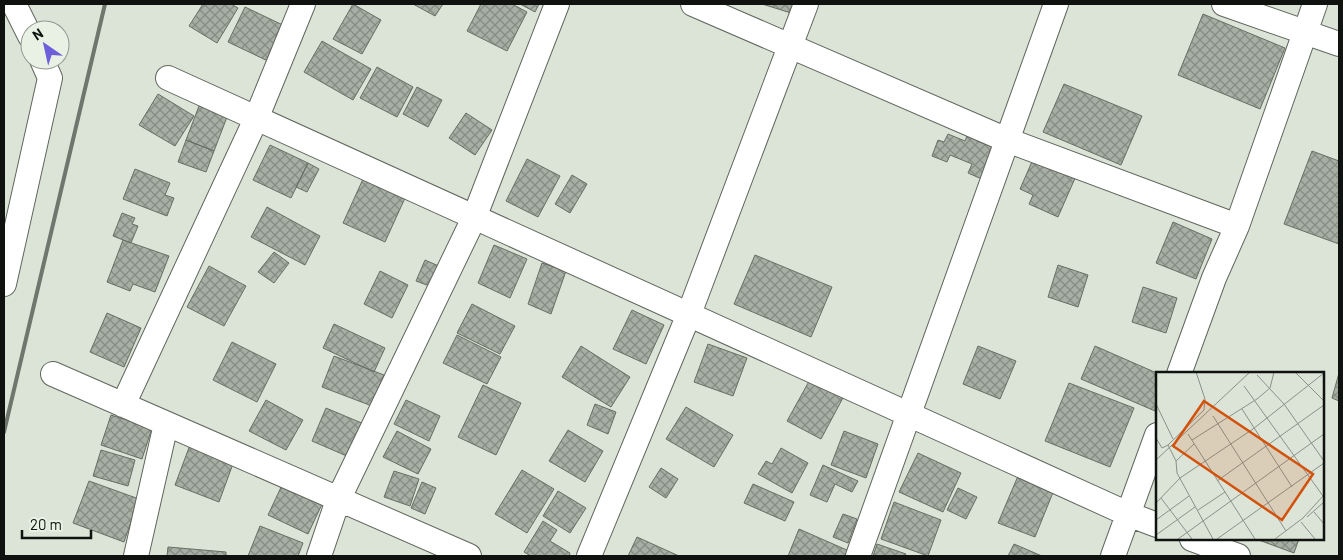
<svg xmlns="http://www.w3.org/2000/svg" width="1343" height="560" font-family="Barlow,sans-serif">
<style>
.building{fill:url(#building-cross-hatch);stroke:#676e63}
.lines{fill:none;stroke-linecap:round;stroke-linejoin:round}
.minor-casing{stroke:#5f665c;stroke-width:26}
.minor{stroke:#fff;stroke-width:24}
.rail{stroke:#70756d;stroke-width:4}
.inset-road{fill:none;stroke:#8a9087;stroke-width:1}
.view{fill:#d2520c;fill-opacity:0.15;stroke:#d2520c;stroke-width:2.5}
.inset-edge{fill:none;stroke:#0f120e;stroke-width:2.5}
</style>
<defs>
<pattern id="building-cross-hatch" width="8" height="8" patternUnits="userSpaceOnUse" patternTransform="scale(1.25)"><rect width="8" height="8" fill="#a7aea3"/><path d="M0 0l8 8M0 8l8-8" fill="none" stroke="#868c83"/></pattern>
</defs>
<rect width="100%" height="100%" fill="#dce4d8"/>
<path class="building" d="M 203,4 L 231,4 L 238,8 L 217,43 L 189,26 Z
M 353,4 L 381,20 L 362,54 L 333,39 Z
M 413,4 L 443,4 L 435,16 Z
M 481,4 L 512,4 L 527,12 L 507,51 L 467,31 Z
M 520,4 L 539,4 L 535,12 Z
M 762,4 L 794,4 L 791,13 Z
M 245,7 L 287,27 L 270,62 L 228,42 Z
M 1203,14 L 1285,48 L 1260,109 L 1178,75 Z
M 322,41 L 371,69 L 353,100 L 304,72 Z
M 377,67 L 413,87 L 397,117 L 360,98 Z
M 1064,84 L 1142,116 L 1121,165 L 1043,132 Z
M 417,87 L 442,100 L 428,127 L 403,114 Z
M 158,94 L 194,116 L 175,146 L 139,125 Z
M 199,106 L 227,117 L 214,151 L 186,140 Z
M 466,113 L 492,130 L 475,155 L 449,138 Z
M 969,131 L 979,135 L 977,141 L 985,144 L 987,139 L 999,144 L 984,180 L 968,173 L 972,164 L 950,155 L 947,162 L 932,156 L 938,140 L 944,142 L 948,134 L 965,141 Z
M 186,140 L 214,151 L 206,172 L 178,162 Z
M 270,145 L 308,163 L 291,198 L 253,180 Z
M 1312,151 L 1339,161 L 1339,244 L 1284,224 Z
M 1034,157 L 1076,176 L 1058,217 L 1029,204 L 1033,195 L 1020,189 Z
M 527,159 L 560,176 L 538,217 L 506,201 Z
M 308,163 L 319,169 L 307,192 L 296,187 Z
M 135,169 L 170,183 L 165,195 L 174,198 L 167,216 L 123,199 Z
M 572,175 L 587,184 L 570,213 L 555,204 Z
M 363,179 L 405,198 L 385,242 L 343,223 Z
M 267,207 L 320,236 L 305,265 L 251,237 Z
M 122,213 L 135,218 L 132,224 L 138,226 L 131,243 L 113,236 Z
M 1173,222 L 1212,239 L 1196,279 L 1156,263 Z
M 123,240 L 169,256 L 155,292 L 133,284 L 130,291 L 107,282 Z
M 494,245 L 527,259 L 510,298 L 478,283 Z
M 274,252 L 289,263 L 274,283 L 258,272 Z
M 755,255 L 832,287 L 811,337 L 734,304 Z
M 425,260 L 441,267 L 432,287 L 416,281 Z
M 542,263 L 566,271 L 551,314 L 528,304 Z
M 1058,265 L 1088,275 L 1078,307 L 1048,297 Z
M 209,266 L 246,286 L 224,326 L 187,307 Z
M 380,271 L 408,285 L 392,318 L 364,304 Z
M 1143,287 L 1177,298 L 1166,333 L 1132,322 Z
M 472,304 L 515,326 L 500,354 L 457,333 Z
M 632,310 L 664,325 L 646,364 L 613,349 Z
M 107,313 L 141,328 L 124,367 L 90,352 Z
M 334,324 L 385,348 L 374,372 L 323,348 Z
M 457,335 L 501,357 L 487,384 L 443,363 Z
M 232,342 L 276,364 L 257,402 L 213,380 Z
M 708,344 L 747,358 L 733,396 L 694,382 Z
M 581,346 L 630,377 L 611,407 L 562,377 Z
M 978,346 L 1016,361 L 1000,399 L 963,384 Z
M 1095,346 L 1159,374 L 1157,374 L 1155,411 L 1081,379 Z
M 334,356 L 384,375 L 372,406 L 322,387 Z
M 1339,373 L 1339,401 L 1332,398 Z
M 812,376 L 845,394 L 821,439 L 787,421 Z
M 1069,383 L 1134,408 L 1110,467 L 1045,441 Z
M 483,385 L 521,403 L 496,455 L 458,437 Z
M 266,400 L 303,420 L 286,450 L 249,431 Z
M 406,400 L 440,416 L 429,441 L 394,424 Z
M 595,404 L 616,412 L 608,434 L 587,425 Z
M 686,407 L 733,435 L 714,467 L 666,439 Z
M 326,408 L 364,424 L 349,457 L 312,441 Z
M 111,415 L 152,428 L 142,459 L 101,445 Z
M 568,430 L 603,451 L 585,482 L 549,461 Z
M 397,431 L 431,449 L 418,474 L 383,457 Z
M 844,431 L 878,444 L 866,478 L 831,465 Z
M 190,445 L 234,461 L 219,502 L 175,485 Z
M 781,448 L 808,463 L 792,493 L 758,474 L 766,461 L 772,464 Z
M 101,450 L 135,460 L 128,486 L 93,476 Z
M 918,453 L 961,473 L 943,512 L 899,492 Z
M 823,465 L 858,481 L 852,492 L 835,484 L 827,502 L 810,495 Z
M 661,468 L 678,479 L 666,498 L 649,487 Z
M 522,470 L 554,489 L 527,533 L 495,514 Z
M 394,471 L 419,479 L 410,506 L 384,497 Z
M 1018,476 L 1054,490 L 1035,537 L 998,523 Z
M 89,481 L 139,499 L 124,542 L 73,523 Z
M 422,482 L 436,488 L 425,514 L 411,508 Z
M 283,483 L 323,502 L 308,534 L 268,515 Z
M 753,484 L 794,502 L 785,521 L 744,503 Z
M 958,488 L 977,497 L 966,519 L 947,510 Z
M 558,491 L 586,508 L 570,533 L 543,516 Z
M 894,502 L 941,520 L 928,556 L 881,539 Z
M 843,514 L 857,519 L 848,543 L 833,537 Z
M 543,521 L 557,530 L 550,541 L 570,553 L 569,556 L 531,556 L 524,552 Z
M 260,526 L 303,543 L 298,556 L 248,556 Z
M 799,529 L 849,551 L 847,556 L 788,556 Z
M 637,537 L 679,556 L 628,556 Z
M 1256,539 L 1299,539 L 1294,553 Z
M 877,544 L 906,554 L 905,556 L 873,556 Z
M 1014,544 L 1042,556 L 1008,556 Z
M 168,547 L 226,552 L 226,556 L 167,556 Z"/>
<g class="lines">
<g class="minor-casing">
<path id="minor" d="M 14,4 L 30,36
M 693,4 L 1007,140 L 1237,226
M 1224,4 L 1339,44
M 168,78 L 1128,514 L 1157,525
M 4,284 L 50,78 L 42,60
M 53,374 L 469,556
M 1179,374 L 1214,278 L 1237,226 L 1315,4
M 123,405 L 256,119 L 303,4
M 1192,539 L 1238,556
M 136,556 L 166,424
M 319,556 L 338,500 L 474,218 L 557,4
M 589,556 L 689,314 L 806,4
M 858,556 L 1056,4
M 1113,556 L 1157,435"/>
</g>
<use href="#minor" class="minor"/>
<path class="rail" d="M 4,432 L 105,4"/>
</g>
<g transform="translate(1156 372)">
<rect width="168" height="168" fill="#dce4d8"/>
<path class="inset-road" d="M 40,0 L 49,27 L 48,38 L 12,73 L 20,89 L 21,101 L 57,167M 139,0 L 168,29M 101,3 L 128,32 L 168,89M 88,14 L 167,124M 0,32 L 17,67M 86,37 L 136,115M 57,44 L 130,159M 32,62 L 99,167M 0,66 L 6,76 L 12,73M 36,68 L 101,27 L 114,16 L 118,0M 0,88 L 94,0M 20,89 L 38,72M 61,109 L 168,33M 5,126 L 36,167M 0,131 L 24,106 L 97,57 L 168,1M 42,138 L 69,120M 158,140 L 168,152M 151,145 L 168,130M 0,148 L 33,124M 145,150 L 159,167M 0,163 L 39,135M 22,167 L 168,62M 61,167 L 168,91M 119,167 L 147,146 L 168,123"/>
<path class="view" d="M 48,29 L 157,102 L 126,148 L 17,74 Z"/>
<rect width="168" height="168" class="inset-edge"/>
</g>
<rect width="1343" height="560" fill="none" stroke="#0f120e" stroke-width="10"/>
<g transform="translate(45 45) rotate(326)"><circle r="24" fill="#e9f1e5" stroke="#92988f"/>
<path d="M0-4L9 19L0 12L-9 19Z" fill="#6d5fd9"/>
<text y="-8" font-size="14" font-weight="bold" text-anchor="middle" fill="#0f120e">N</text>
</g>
<path d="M22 530v8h69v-8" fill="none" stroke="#0f120e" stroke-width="2.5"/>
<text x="30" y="530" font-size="15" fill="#0f120e" stroke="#e9f1e5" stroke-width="4" paint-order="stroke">20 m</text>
</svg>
